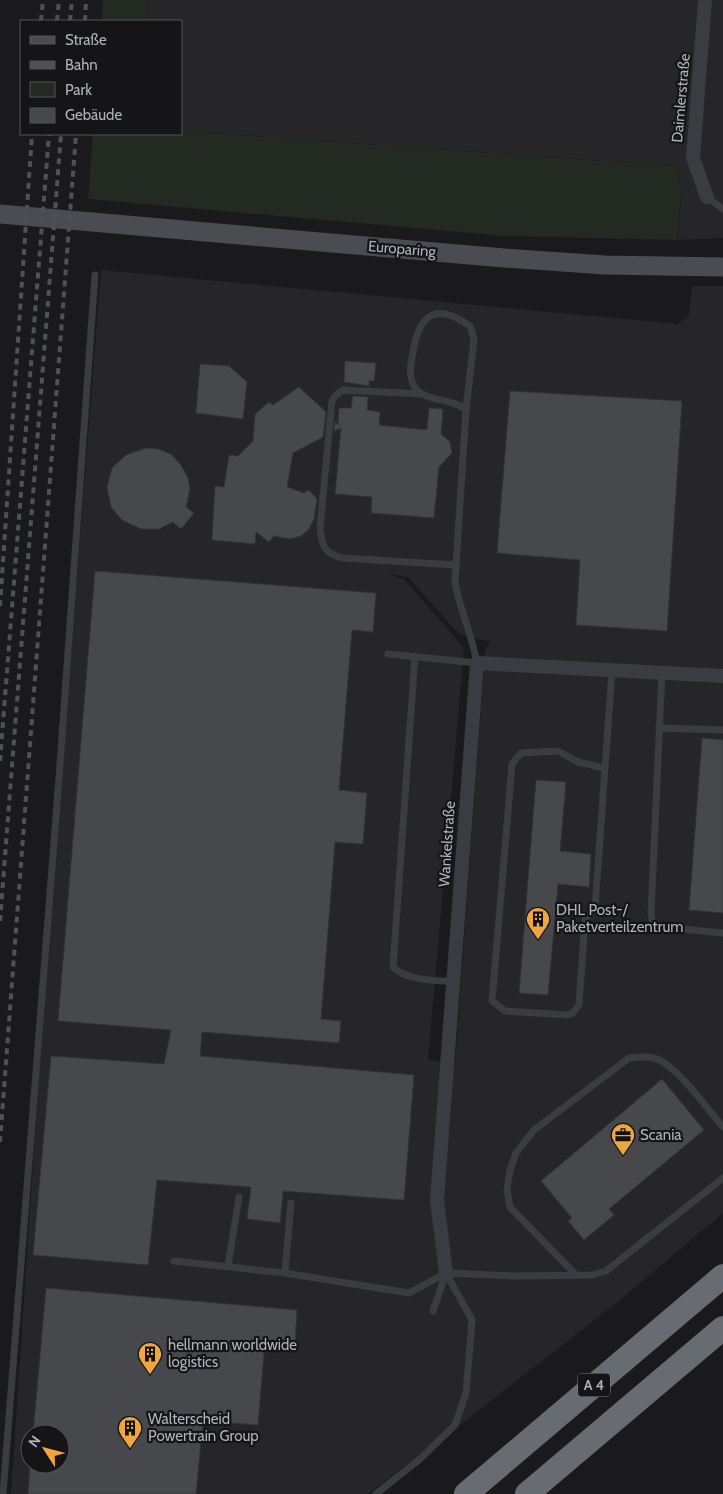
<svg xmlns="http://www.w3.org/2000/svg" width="723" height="1494" font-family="Cabin,sans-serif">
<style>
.built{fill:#262629;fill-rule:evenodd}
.green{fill:#222a22}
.building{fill:#47484c;stroke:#343438}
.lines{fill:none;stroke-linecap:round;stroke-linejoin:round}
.lane{stroke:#3b3c41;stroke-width:7}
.street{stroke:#3b3c41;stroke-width:14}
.secondary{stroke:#494c51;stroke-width:19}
.highway{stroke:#676b72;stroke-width:24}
.rail{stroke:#4e5156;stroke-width:4;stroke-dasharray:6 5;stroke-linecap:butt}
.labels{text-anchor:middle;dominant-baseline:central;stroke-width:4.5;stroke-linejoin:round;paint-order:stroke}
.shield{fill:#151517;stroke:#7f838a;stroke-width:1}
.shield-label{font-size:14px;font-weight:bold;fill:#adb2bb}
.street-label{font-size:15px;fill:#adb2bb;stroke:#151517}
.poi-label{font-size:15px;fill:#adb2bb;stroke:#151517;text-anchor:start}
</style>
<rect width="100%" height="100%" fill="#1a1a1c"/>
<path class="built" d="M 147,0 L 723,0 L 723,238 L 677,240 L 682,188 L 675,166 L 181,131 L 181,21 L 146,21 Z
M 101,270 L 678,324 L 689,315 L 692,286 L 723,286 L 723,1213 L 619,1301 L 469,1418 L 368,1494 L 11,1494 L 42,1029 ZM 387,574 L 408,577 L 458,633 L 490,642 L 485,652 L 455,1063 L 428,1060 L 464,648 L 404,579 ZM 30,1434 L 60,1434 L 60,1464 L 30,1464 Z"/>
<path class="green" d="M 103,0 L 147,0 L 146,21 L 102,21 Z
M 181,131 L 675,166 L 682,188 L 677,240 L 505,236 L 88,199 L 93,134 L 181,134 Z"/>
<path class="building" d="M 345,361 L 376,363 L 374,381 L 369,381 L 369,386 L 344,382 Z
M 200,364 L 229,366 L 247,382 L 243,419 L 196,413 Z
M 299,387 L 326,412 L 323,437 L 293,453 L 287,487 L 304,493 L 309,490 L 317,499 L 314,519 L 309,529 L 301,536 L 290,539 L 274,536 L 269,542 L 256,532 L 255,544 L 212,540 L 215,486 L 224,487 L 229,455 L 238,456 L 253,441 L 255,414 L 269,402 L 273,405 Z
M 510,391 L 682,401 L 667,631 L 576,625 L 580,560 L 497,553 Z
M 353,396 L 368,397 L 367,410 L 380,412 L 379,425 L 427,430 L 429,408 L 443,409 L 441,434 L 450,442 L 452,453 L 439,467 L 434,518 L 371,513 L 372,497 L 335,494 L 341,428 L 334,431 L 335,422 L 338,425 L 339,408 L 351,408 Z
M 146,448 L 158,449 L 171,454 L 181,465 L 188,478 L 190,489 L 186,507 L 194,513 L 181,529 L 173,522 L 159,529 L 141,529 L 122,520 L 111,507 L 107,487 L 112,468 L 126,455 Z
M 95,571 L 376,593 L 373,632 L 352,630 L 339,790 L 367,793 L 363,844 L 335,842 L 321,1019 L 341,1021 L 339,1043 L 202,1032 L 200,1056 L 414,1075 L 404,1200 L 283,1191 L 280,1223 L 247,1219 L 251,1187 L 157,1180 L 148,1265 L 33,1255 L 51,1056 L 164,1064 L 171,1030 L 58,1021 Z
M 702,738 L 723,740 L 723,913 L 689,910 Z
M 536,780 L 566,782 L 560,851 L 591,854 L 589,887 L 558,884 L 548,995 L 519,993 Z
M 662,1079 L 704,1130 L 609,1209 L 614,1215 L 584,1240 L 568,1221 L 572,1218 L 541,1181 Z
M 46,1288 L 297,1310 L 295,1343 L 265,1340 L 258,1425 L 203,1421 L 196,1494 L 28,1494 L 30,1464 L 60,1464 L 60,1434 L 33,1434 Z"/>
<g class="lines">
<path class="lane" d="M 707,197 L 723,209
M 421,394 L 343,390 L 336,395 L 332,401 L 320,528 C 322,545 324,554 343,558 L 456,565
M 388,654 L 477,663 C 472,635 460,610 455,582 L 466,410 C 452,397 424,403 414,386 C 408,375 411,363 413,352 C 419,314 436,302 470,326 L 474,339 L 466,410
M 415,656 L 393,967 C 407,981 434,980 453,982
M 662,672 L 651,914 L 653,924 L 661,927 L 723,933
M 659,728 L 723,730
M 604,768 L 578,762 L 558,751 L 521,753 L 512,764 L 492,1001 L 505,1011 L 567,1015 L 573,1013 L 579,1005 L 585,919 L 595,908 L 612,670
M 174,1261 L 285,1273 L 409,1293 L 446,1273 L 516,1276 L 592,1275 L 606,1271 L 723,1178
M 228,1266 L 239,1197
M 285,1273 L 291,1203
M 576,1275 L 510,1207 L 507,1189 L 510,1170 L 516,1153 L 534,1130 L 629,1058 C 637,1057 645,1056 653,1058 C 676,1063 707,1109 723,1127
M 433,1311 L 446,1273
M 3,1494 L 59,778 L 95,275
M 376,1494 L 420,1459 L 455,1425 L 466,1393 L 472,1320 L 446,1273"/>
<path class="street" d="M 705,0 L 693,158 L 707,197
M 446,1273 L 437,1200 L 477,663 L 723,676"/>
<path class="secondary" d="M 0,214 L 504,258 L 605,265 L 723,267"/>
<path class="highway" d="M 466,1494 L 723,1276
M 527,1494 L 723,1328"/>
<path class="rail" d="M 41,21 L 43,0
M 57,21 L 59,0
M 70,21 L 72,0
M 85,21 L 86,0
M 0,606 L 32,134
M 0,761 L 49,134
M 0,921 L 61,134
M 0,1142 L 76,134"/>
</g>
<defs>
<g id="building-pin" transform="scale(1.25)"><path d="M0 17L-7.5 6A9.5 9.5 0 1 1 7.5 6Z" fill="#efa63f" stroke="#151517"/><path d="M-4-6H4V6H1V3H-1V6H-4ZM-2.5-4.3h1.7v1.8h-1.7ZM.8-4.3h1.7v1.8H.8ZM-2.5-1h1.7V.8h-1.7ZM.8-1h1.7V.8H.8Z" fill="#111"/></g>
<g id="office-pin" transform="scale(1.25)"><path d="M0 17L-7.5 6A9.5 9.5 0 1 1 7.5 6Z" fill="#efa63f" stroke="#151517"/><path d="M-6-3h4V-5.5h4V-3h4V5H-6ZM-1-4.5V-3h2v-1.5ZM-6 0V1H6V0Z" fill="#111"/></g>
</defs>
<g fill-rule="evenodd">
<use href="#building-pin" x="538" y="919"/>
<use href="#office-pin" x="623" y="1135"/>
<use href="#building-pin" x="150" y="1354"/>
<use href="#building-pin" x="130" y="1428"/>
</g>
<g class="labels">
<rect class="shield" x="578" y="1373.5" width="32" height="23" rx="4"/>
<g class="shield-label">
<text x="594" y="1385">A 4</text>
</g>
<g class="street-label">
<text transform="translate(681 98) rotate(-85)">Daimlerstraße</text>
<text transform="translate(402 249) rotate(5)">Europaring</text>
<text transform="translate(447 844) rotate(-86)">Wankelstraße</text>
</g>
<g class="poi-label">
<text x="556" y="910">DHL Post-/<tspan x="556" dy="17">Paketverteilzentrum</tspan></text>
<text x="640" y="1135">Scania</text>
<text x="168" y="1345">hellmann worldwide<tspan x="168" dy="17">logistics</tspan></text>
<text x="148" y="1419">Walterscheid<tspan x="148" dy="17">Powertrain Group</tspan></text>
</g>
</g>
<rect x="20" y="20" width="162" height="115" fill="#151517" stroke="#525459"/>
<rect x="30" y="36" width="25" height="8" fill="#494c51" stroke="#525459"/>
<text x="65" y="45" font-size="15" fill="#adb2bb">Straße</text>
<rect x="30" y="61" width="25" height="8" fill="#4e5156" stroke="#525459"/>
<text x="65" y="70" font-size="15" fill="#adb2bb">Bahn</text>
<rect x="30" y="82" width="25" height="15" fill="#222a22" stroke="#525459"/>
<text x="65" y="95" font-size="15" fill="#adb2bb">Park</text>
<rect x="30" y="108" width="25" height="15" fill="#47484c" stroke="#525459"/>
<text x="65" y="120" font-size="15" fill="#adb2bb">Gebäude</text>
<g transform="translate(45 1449) rotate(306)"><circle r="24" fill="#151517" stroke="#525459"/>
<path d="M0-4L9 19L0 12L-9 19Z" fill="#efa63f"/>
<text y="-8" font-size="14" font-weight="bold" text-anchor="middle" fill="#adb2bb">N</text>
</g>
</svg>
